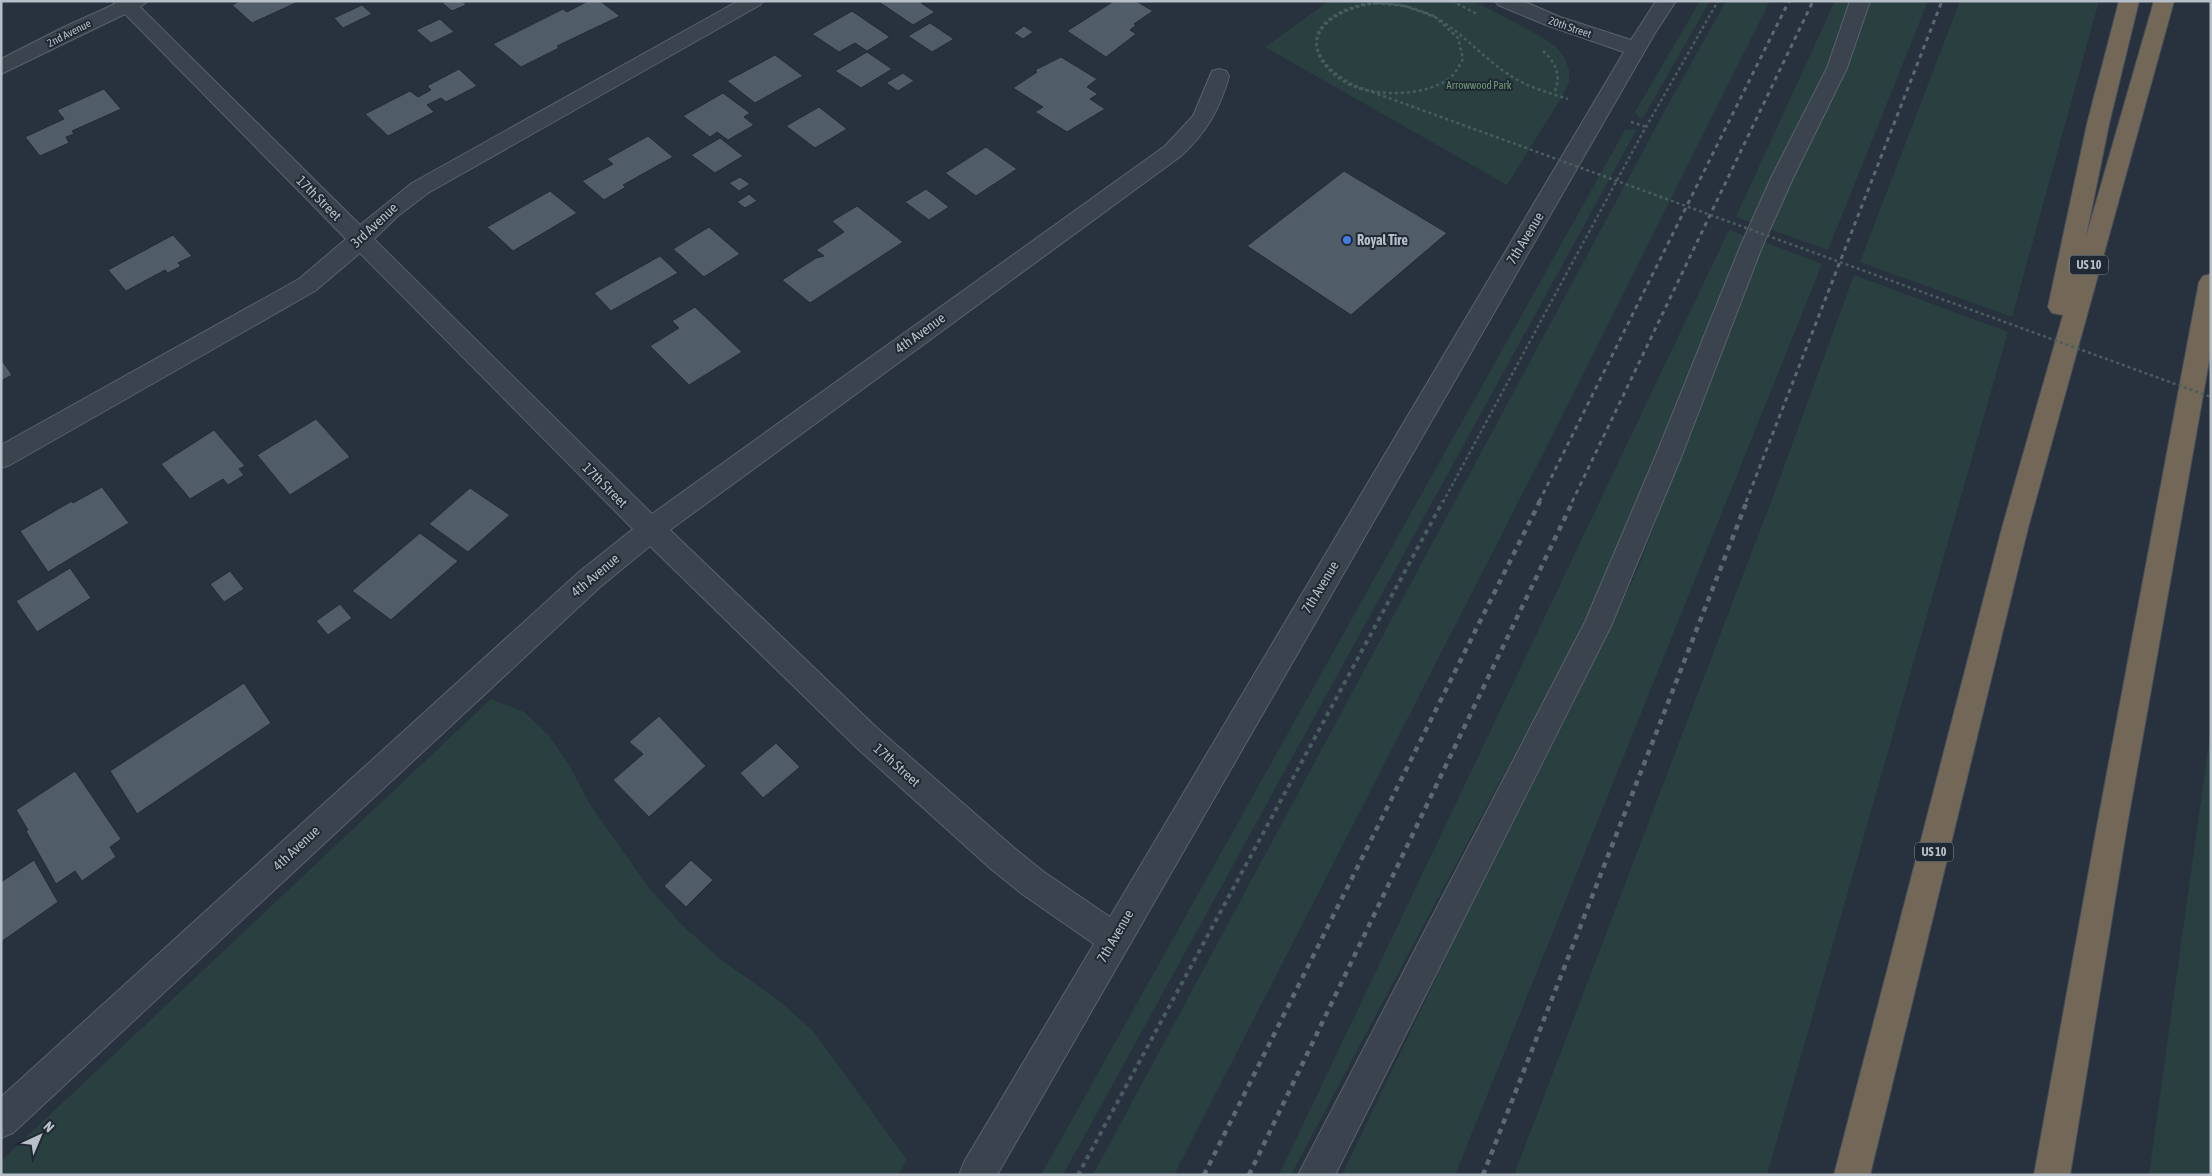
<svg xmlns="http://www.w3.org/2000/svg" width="2212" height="1176" font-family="'Asap Condensed',sans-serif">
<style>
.green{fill:#2a4040}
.building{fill:#505d69;stroke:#222b35}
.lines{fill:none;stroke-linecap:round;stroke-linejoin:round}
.minor-casing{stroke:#59626c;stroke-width:2}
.highway-casing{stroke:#464f59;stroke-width:2}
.path-far1{stroke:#495d5e;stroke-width:2.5;stroke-dasharray:3 3;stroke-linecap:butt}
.path{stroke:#495d5e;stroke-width:4;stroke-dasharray:4.5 4.5;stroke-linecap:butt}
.minor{fill:#3b444e;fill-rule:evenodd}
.highway{fill:#736758;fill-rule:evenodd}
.rail-far1{stroke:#5d6875;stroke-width:3;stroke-dasharray:4.5 4.5;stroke-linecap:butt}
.rail{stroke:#5d6875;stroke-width:4.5;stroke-dasharray:5.5 5.5;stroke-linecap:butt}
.path-bridge{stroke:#495d5e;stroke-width:2.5;stroke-dasharray:3 3;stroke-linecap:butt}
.shop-dot{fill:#3f7fe0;stroke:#202933;stroke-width:2}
.labels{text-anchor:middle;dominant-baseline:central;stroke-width:4;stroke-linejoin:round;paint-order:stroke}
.far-street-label{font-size:11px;fill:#b7bfc9;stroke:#202933}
.far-park-label{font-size:11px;fill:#709877;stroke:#202933}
.shield{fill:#202933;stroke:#8a929c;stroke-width:1}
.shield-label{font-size:12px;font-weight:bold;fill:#b7bfc9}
.street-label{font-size:14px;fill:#b7bfc9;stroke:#202933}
.poi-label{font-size:14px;font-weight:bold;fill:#b7bfc9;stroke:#202933;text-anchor:start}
</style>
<rect width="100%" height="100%" fill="#27323e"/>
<path class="green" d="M 1329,1 L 1474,1 L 1540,36 L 1556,47 L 1565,58 L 1569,71 L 1569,82 L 1563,95 L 1507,185 L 1265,47 Z
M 1700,1 L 1710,1 L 1642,120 L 1635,112 Z
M 1726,1 L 1770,1 L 1553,434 L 1174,1175 L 1093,1175 L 1663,114 Z
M 1835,1 L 1853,1 L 1837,47 L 1754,223 L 1736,217 Z
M 1868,1 L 1928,1 L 1828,250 L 1770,229 Z
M 1960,1 L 2099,1 L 2012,317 L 1860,262 Z
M 1637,129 L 1063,1175 L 1041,1175 L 1625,130 Z
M 1729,230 L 1748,237 L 1687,375 L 1627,526 L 1593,606 L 1291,1175 L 1279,1175 Z
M 1764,242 L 1822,264 L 1455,1175 L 1342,1175 L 1462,924 L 1577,697 L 1637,571 Z
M 1854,275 L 2008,332 L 1767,1175 L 1514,1175 L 1777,486 Z
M 491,699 L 524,712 L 549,736 L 568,763 L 591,806 L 649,888 L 683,926 L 720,959 L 778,1000 L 813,1031 L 907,1160 L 898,1175 L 1,1175 L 1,1161 Z
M 2211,728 L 2211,1175 L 2149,1175 Z"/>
<path class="building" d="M 240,1 L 300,1 L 252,23 L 232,5 Z
M 446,1 L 462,1 L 466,5 L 452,11 L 442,3 Z
M 588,1 L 600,1 L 620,16 L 557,46 L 559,48 L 521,67 L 493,44 L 563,9 L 567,12 Z
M 881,1 L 924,1 L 921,3 L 935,12 L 913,25 L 879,2 Z
M 1114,1 L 1136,1 L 1153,11 L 1134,24 L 1136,25 L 1130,30 L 1136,34 L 1106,57 L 1067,31 Z
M 362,5 L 372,14 L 343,28 L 334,18 Z
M 852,11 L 890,37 L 867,51 L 855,43 L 839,52 L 812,34 Z
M 440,19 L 454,32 L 431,43 L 416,30 Z
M 930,23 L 954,39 L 932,52 L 908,36 Z
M 1024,26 L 1033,32 L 1023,39 L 1014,33 Z
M 867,52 L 892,69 L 861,88 L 835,71 Z
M 775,55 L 803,76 L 755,103 L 727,81 Z
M 1061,57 L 1097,79 L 1087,87 L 1098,94 L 1090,99 L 1105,109 L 1067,132 L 1035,112 L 1043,107 L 1013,88 L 1037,72 L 1035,70 Z
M 459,69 L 477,86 L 446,102 L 441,98 L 427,105 L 434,112 L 388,136 L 365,114 L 410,91 L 418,97 L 431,90 L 427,86 Z
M 903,73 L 914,81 L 898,91 L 886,83 Z
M 104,89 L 121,109 L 72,131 L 74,134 L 66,137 L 69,143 L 40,156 L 25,137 L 64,119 L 57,110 Z
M 723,93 L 750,113 L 744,117 L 754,125 L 728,140 L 717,132 L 710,137 L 683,116 Z
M 819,107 L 847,129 L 815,148 L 786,126 Z
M 648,136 L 673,157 L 623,185 L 626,187 L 604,200 L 582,181 L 613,164 L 607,159 Z
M 720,138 L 743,156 L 715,173 L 691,155 Z
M 986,147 L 1017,169 L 976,196 L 945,173 Z
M 1344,171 L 1447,233 L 1351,315 L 1247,246 Z
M 740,177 L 750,184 L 739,191 L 729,183 Z
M 926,189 L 949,207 L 929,220 L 905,202 Z
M 550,191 L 577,213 L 513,251 L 487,227 Z
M 749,194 L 757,201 L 745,208 L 737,202 Z
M 857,206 L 903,242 L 810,303 L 782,280 L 816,258 L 824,256 L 816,250 L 844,232 L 832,221 Z
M 709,227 L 740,254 L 704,277 L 673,249 Z
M 173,235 L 192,256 L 178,263 L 181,266 L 168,273 L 165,270 L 126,291 L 108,270 Z
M 660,256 L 678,273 L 611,311 L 594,293 Z
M 695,307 L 742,352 L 689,385 L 650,346 L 679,328 L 672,321 Z
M 1,359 L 12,375 L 1,381 Z
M 316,419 L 350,457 L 290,495 L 257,455 Z
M 214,430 L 245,466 L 239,469 L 244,475 L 228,485 L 223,479 L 190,499 L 161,464 Z
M 102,487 L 129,523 L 48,572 L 20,531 L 72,501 L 73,503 Z
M 470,488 L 510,515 L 468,552 L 429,524 Z
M 420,533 L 458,561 L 391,620 L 352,591 Z
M 70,568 L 91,598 L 37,632 L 16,601 Z
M 230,571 L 244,589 L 224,602 L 210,584 Z
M 340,604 L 352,618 L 328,635 L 316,621 Z
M 244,683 L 271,723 L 137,814 L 110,771 Z
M 659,716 L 706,766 L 649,817 L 613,780 L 643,754 L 629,742 Z
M 776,743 L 800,767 L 763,798 L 740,773 Z
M 75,771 L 121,839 L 110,847 L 116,857 L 82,881 L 75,871 L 56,884 L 26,831 L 28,830 L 16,810 Z
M 34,860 L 58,902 L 1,942 L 1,882 Z
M 691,860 L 713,880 L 686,907 L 664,886 Z"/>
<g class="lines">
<g class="minor-casing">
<path id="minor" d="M 113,1 L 148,1 L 140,7 L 360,225 L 412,183 L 738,1 L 763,1 L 760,5 L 428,193 L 398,216 L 374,239 L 652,514 L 1165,146 L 1193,116 L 1212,71 L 1219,69 L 1226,71 L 1229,76 C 1220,109 1206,133 1181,156 L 670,530 L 877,728 L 1013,847 L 1044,872 L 1110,917 L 1624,52 L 1546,25 L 1498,5 L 1495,1 L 1523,1 L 1560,17 L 1631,40 L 1656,1 L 1676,1 L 1655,33 L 997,1175 L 959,1175 L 964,1162 L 1094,944 L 1022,894 L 991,869 L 857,748 L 650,546 L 599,588 L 13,1133 L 1,1138 L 1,1097 L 579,572 L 633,529 L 360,253 L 315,291 L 10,465 L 1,468 L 1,445 L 299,279 L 346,239 L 125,14 L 1,74 L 1,59 L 64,27 L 115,4 Z
M 1850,1 L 1870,1 L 1847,68 L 1794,176 L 1762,247 L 1682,455 L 1611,626 L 1335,1175 L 1298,1175 L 1585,622 L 1656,455 L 1740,247 L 1772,176 L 1827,68 Z"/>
</g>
<g class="highway-casing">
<path id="highway" d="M 2119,1 L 2139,1 L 2109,124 L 2086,237 L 2154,1 L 2174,1 L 2028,528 L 1870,1175 L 1834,1175 L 2002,528 L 2063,315 L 2052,313 L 2048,307 L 2087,124 Z
M 2211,274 L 2211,350 L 2127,826 L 2070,1175 L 2034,1175 L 2097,826 L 2199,282 L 2203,276 Z"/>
</g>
<path class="path-far1" d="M 1452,1 L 1477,14
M 1376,3 L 1405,6 L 1435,17 L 1458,38 L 1463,59 C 1460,64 1457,71 1453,75 C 1430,98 1369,98 1343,81 C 1289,44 1327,9 1376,3 Z
M 1435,17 C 1463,33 1482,57 1508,74 C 1526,87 1547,92 1568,99
M 1543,51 C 1556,63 1562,76 1554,93
M 1631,122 L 1647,127
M 1443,502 L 1642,134 L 1718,1"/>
<path class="path" d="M 1078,1175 L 1443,501"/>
<use href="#minor" class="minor"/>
<use href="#highway" class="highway"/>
<path class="rail-far1" d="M 1539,502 L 1789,1
M 1572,502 L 1813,1
M 1746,502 L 1942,1"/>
<path class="rail" d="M 1204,1175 L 1540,501
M 1249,1175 L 1573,501
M 1483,1175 L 1747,501"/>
<path class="path-bridge" d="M 1434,16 C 1415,8 1395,2 1374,3 C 1344,5 1296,28 1326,64 C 1333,73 1343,79 1353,85 L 2211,397"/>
</g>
<circle class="shop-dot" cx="1347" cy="240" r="5"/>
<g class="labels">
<g class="far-street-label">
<text transform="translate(1570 27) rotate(19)">20th Street</text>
<text transform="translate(69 33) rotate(-27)">2nd Avenue</text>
</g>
<g class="far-park-label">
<text x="1479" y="85">Arrowwood Park</text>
</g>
<g class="shield">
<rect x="2070" y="255.5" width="38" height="19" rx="4"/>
<rect x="1915" y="842.5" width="38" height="19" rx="4"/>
</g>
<g class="shield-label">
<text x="2089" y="265">US 10</text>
<text x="1934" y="852">US 10</text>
</g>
<g class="street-label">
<text transform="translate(319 198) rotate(45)">17th Street</text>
<text transform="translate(374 225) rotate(-43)">3rd Avenue</text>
<text transform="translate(1525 238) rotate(-59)">7th Avenue</text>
<text transform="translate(920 333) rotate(-36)">4th Avenue</text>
<text transform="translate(605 485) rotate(45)">17th Street</text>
<text transform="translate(595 575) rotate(-40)">4th Avenue</text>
<text transform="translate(1320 587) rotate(-59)">7th Avenue</text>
<text transform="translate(897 765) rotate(42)">17th Street</text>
<text transform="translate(296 848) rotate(-43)">4th Avenue</text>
<text transform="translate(1115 936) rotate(-60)">7th Avenue</text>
</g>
<g class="poi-label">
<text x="1357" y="240">Royal Tire</text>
</g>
</g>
<rect width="2212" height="1176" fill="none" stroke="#b7bfc9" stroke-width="5"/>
<g transform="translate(40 1136) rotate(44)" stroke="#202933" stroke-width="4" paint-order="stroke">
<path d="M0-4L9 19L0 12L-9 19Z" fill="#b7bfc9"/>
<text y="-8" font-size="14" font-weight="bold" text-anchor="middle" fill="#b7bfc9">N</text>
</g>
</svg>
